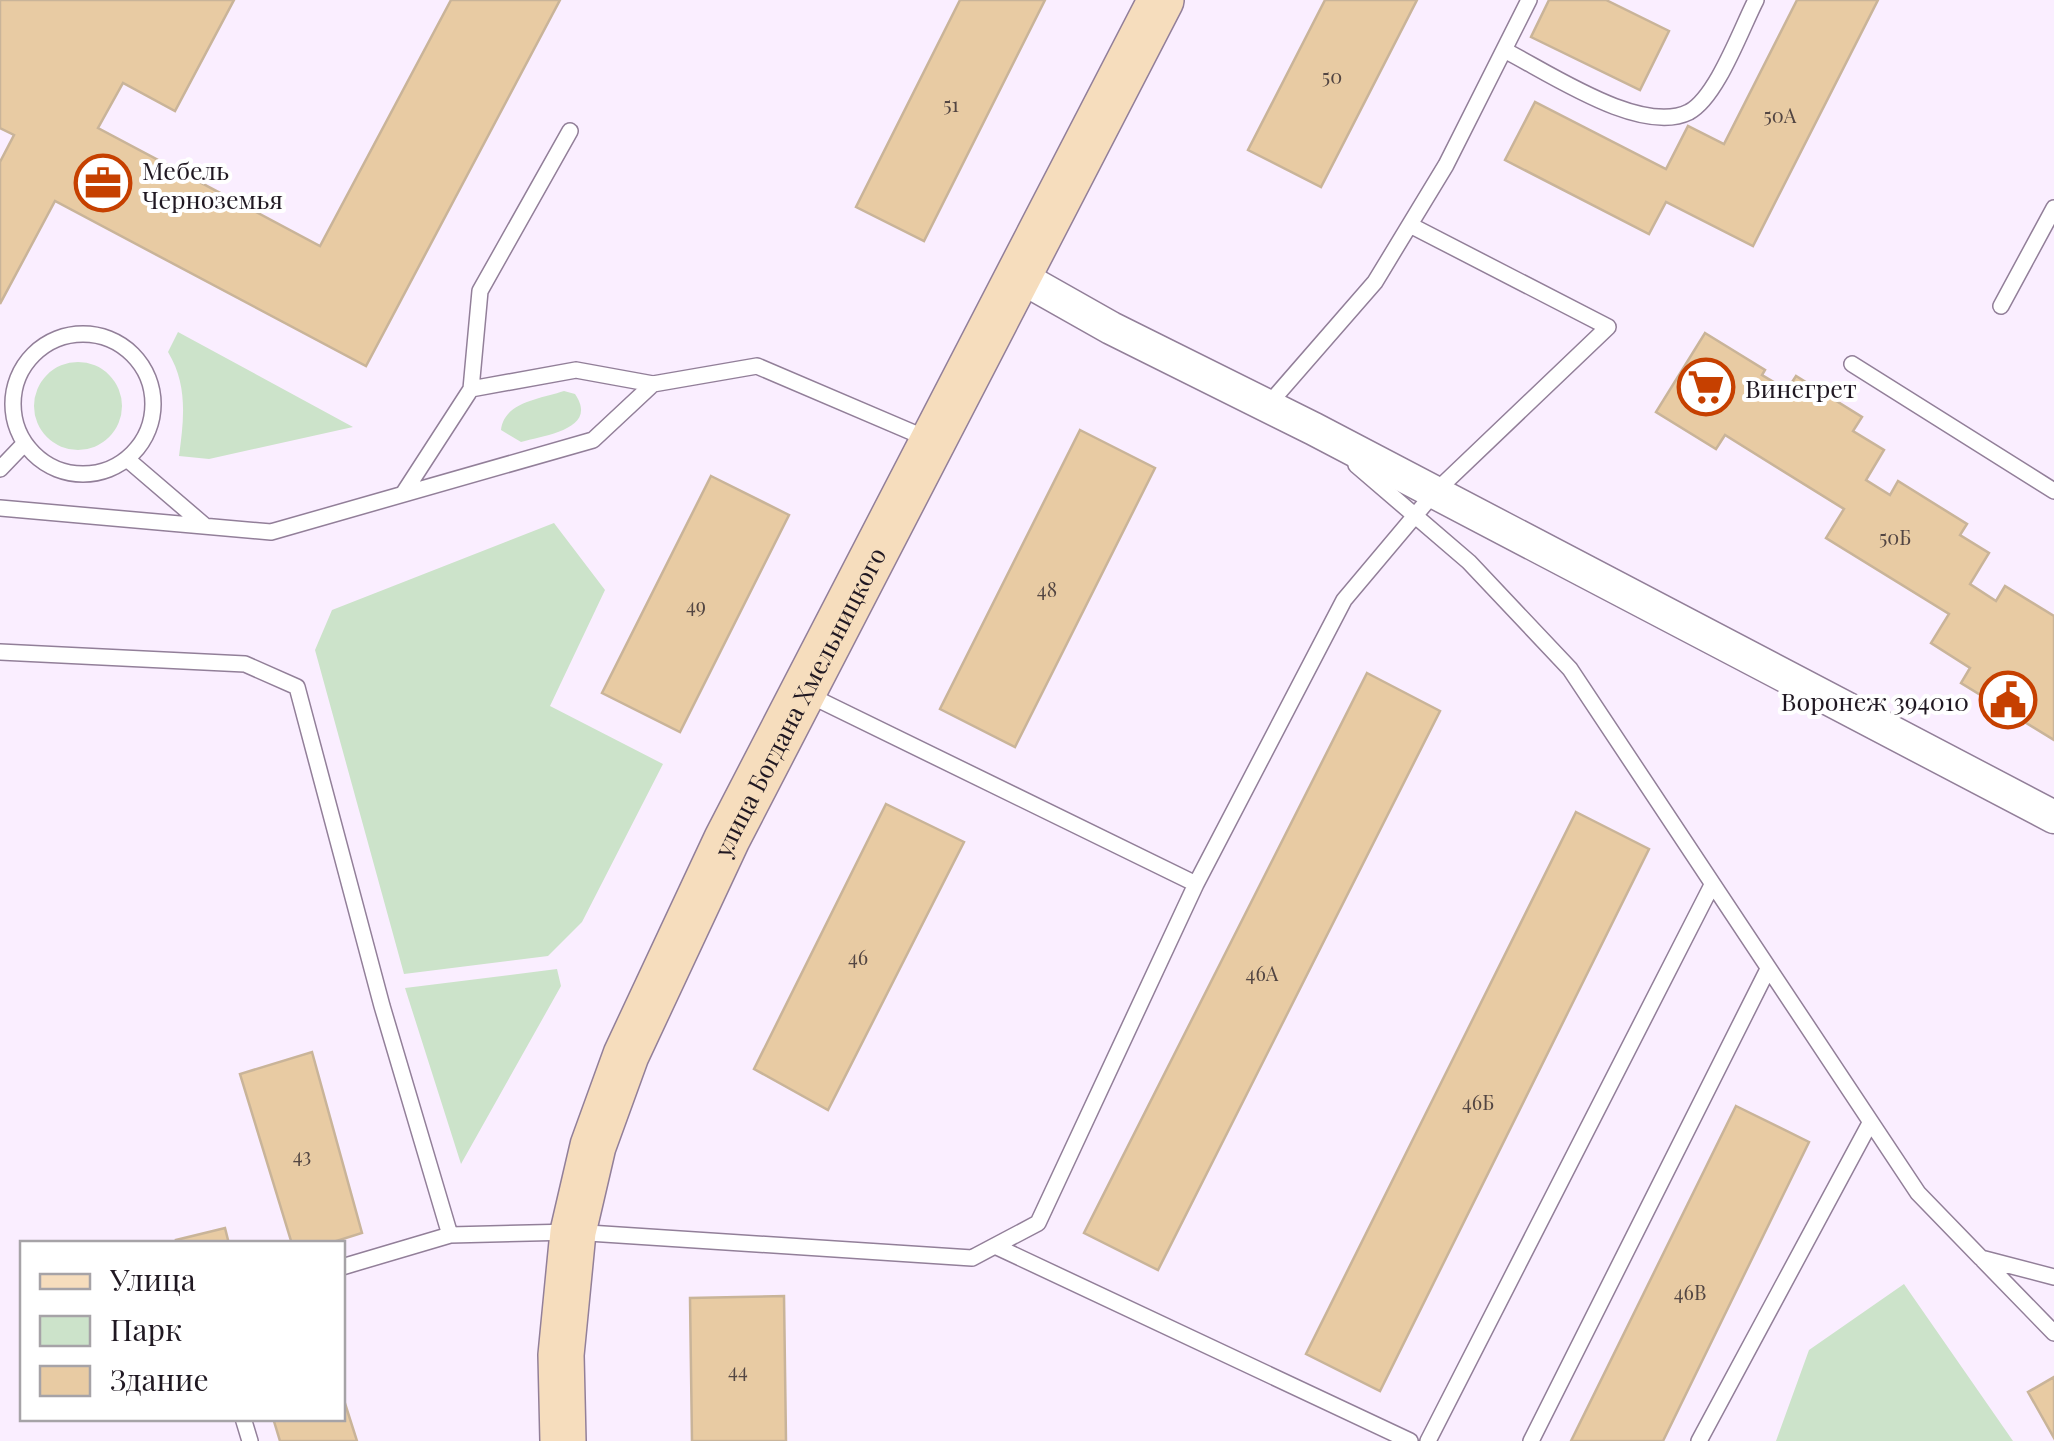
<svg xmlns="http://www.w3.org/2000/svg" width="2054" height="1441" font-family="'Playfair Display',serif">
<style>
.green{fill:#cce3ca}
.building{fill:#e8cba3;stroke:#c9b499;stroke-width:2.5}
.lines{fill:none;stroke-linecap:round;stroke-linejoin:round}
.lane-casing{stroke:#927f99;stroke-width:18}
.street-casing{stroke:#927f99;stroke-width:35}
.secondary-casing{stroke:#927f99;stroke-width:48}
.lane{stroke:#fff;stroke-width:15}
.street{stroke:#fff;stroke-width:32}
.secondary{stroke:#f6ddbd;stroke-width:45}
.labels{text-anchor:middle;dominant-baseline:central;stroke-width:8;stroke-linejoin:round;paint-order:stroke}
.number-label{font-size:20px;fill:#524542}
.poi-label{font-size:25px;fill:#201822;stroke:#fff;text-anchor:start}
.street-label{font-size:25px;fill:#201822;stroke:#fff}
</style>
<rect width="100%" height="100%" fill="#faeeff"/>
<path class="green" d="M 178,332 L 353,427 L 209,459 L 179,456 C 184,419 188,385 168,352 Z
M34 406a44 44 0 1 1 88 0a44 44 0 1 1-88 0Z
M 564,391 L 575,394 C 599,429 546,435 521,442 L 501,430 C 504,402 540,399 564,391 Z
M 554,523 L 605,590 L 550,706 L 663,764 L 582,922 L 548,956 L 404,974 L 315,650 L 332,610 Z
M 557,969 L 561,986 L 461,1164 L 405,988 Z
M 1904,1284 L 2013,1441 L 1776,1441 L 1809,1350 Z"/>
<path class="building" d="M 0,0 L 234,0 L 175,111 L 123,83 L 98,128 L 320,246 L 451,0 L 560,0 L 366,366 L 55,201 L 0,304 L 0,162 L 14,135 L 0,128 Z
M 960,0 L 1045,0 L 924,241 L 856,207 Z
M 1325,0 L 1417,0 L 1321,187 L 1248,150 Z
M 1549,0 L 1606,0 L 1669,31 L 1640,90 L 1531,37 Z
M 1797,0 L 1878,0 L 1753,246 L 1666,202 L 1649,234 L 1505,160 L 1535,102 L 1666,169 L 1688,126 L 1724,144 Z
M 1705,333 L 1765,370 L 1762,375 L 1787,390 L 1796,376 L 1862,417 L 1853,431 L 1884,450 L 1866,480 L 1890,495 L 1898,481 L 1967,524 L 1960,535 L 1989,553 L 1970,584 L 1996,601 L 2005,586 L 2054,616 L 2054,740 L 1961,683 L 1970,668 L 1931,643 L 1949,614 L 1826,538 L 1844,509 L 1725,435 L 1716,449 L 1656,412 Z
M 1080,430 L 1155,468 L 1015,747 L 940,709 Z
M 711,476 L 789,515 L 680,732 L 602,693 Z
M 1367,673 L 1440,711 L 1158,1270 L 1084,1233 Z
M 886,804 L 964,842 L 828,1110 L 754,1069 Z
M 1576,812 L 1649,849 L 1380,1391 L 1306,1354 Z
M 312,1052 L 362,1233 L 327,1244 L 292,1244 L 240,1074 Z
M 1736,1106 L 1809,1142 L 1663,1441 L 1571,1441 Z
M 225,1228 L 229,1244 L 177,1244 L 176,1240 Z
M 784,1296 L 786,1441 L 692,1441 L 690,1298 Z
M 2054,1377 L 2054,1438 L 2028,1392 Z
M 342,1394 L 357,1441 L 280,1441 L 273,1418 L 342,1418 Z"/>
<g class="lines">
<g class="lane-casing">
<path id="lane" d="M 1504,50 C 1548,72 1641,136 1689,112 C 1717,97 1741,29 1756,0
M 570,131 L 480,291 L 471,389 L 576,370 L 653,384
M 2001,306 L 2054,208
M13 404a70 70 0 1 1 140 0a70 70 0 1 1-140 0Z
M 1852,364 L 2054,491
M 1267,406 L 1375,282 L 1446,165 L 1529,0
M 127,459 L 204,525
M 1356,465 L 1469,562 L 1570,669 L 1918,1193 L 1981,1258 L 2054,1277
M 0,469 L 24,444
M 403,494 L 471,389
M 0,508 L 271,532 L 593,440 L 653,384 L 757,366 L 928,439
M 0,652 L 245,664 L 297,687 L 382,1006 L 450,1235 L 573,1232 L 972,1258 L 1038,1223 L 1196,884 L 1344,600 L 1434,493 L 1608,327 L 1410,225
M 809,695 L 1196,884
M 995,1246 L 1410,1441
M 1983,1260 L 2054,1333
M 342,1267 L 450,1235
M 243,1418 L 250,1441
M 1428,1441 L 1711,887
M 1531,1441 L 1767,971
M 1699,1441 L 1869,1125"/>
</g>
<g class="street-casing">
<path id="street" d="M 1019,276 L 1111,328 L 1314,429 L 2054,817"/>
</g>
<g class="secondary-casing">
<g id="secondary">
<path id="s1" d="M 563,1441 L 561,1355 L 573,1232 L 593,1146 L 626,1055 L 727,839 L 1161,0"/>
</g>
</g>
<use href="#lane" class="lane"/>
<use href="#street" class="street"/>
<use href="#secondary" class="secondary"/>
</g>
<defs>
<g id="office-ring" transform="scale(2.875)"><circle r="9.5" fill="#fff" stroke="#c64000" stroke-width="1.5"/><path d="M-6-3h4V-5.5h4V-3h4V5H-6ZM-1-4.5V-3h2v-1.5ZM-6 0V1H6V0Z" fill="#c64000"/></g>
<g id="supermarket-ring" transform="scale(2.875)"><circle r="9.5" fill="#fff" stroke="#c64000" stroke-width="1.5"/><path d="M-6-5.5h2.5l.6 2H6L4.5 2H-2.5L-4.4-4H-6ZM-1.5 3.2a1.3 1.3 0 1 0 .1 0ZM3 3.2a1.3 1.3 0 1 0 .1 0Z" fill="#c64000"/></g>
<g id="civic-ring" transform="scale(2.875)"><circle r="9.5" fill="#fff" stroke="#c64000" stroke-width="1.5"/><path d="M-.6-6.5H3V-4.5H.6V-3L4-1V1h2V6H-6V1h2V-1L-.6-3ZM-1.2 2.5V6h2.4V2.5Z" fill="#c64000"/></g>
</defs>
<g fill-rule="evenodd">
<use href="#office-ring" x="103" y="183"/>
<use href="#supermarket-ring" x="1706" y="387"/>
<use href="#civic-ring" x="2008" y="700"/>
</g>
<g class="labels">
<g class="number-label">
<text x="1332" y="75">50</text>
<text x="951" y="103">51</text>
<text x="1780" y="114">50А</text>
<text x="1895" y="536">50Б</text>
<text x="1047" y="588">48</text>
<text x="696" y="604">49</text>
<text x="858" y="956">46</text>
<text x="1262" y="972">46А</text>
<text x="1478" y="1101">46Б</text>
<text x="302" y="1154">43</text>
<text x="1690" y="1291">46В</text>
<text x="738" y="1369">44</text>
</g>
<g class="poi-label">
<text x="142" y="169">Мебель<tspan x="142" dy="29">Черноземья</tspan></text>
<text x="1745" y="387">Винегрет</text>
<text x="1969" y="700" text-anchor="end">Воронеж 394010</text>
</g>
<g class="street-label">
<text stroke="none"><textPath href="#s1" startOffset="788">улица Богдана Хмельницкого</textPath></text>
</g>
</g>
<rect x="20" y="1241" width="325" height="180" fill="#ffffff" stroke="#a6a3a7" stroke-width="2.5"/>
<rect x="40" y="1274" width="50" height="15" fill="#f6ddbd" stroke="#a6a3a7" stroke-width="2.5"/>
<text x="110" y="1291" font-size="30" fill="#201822">Улица</text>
<rect x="40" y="1316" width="50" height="30" fill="#cce3ca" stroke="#a6a3a7" stroke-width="2.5"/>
<text x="110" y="1341" font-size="30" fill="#201822">Парк</text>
<rect x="40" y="1366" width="50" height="30" fill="#e8cba3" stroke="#a6a3a7" stroke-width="2.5"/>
<text x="110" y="1391" font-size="30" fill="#201822">Здание</text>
</svg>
